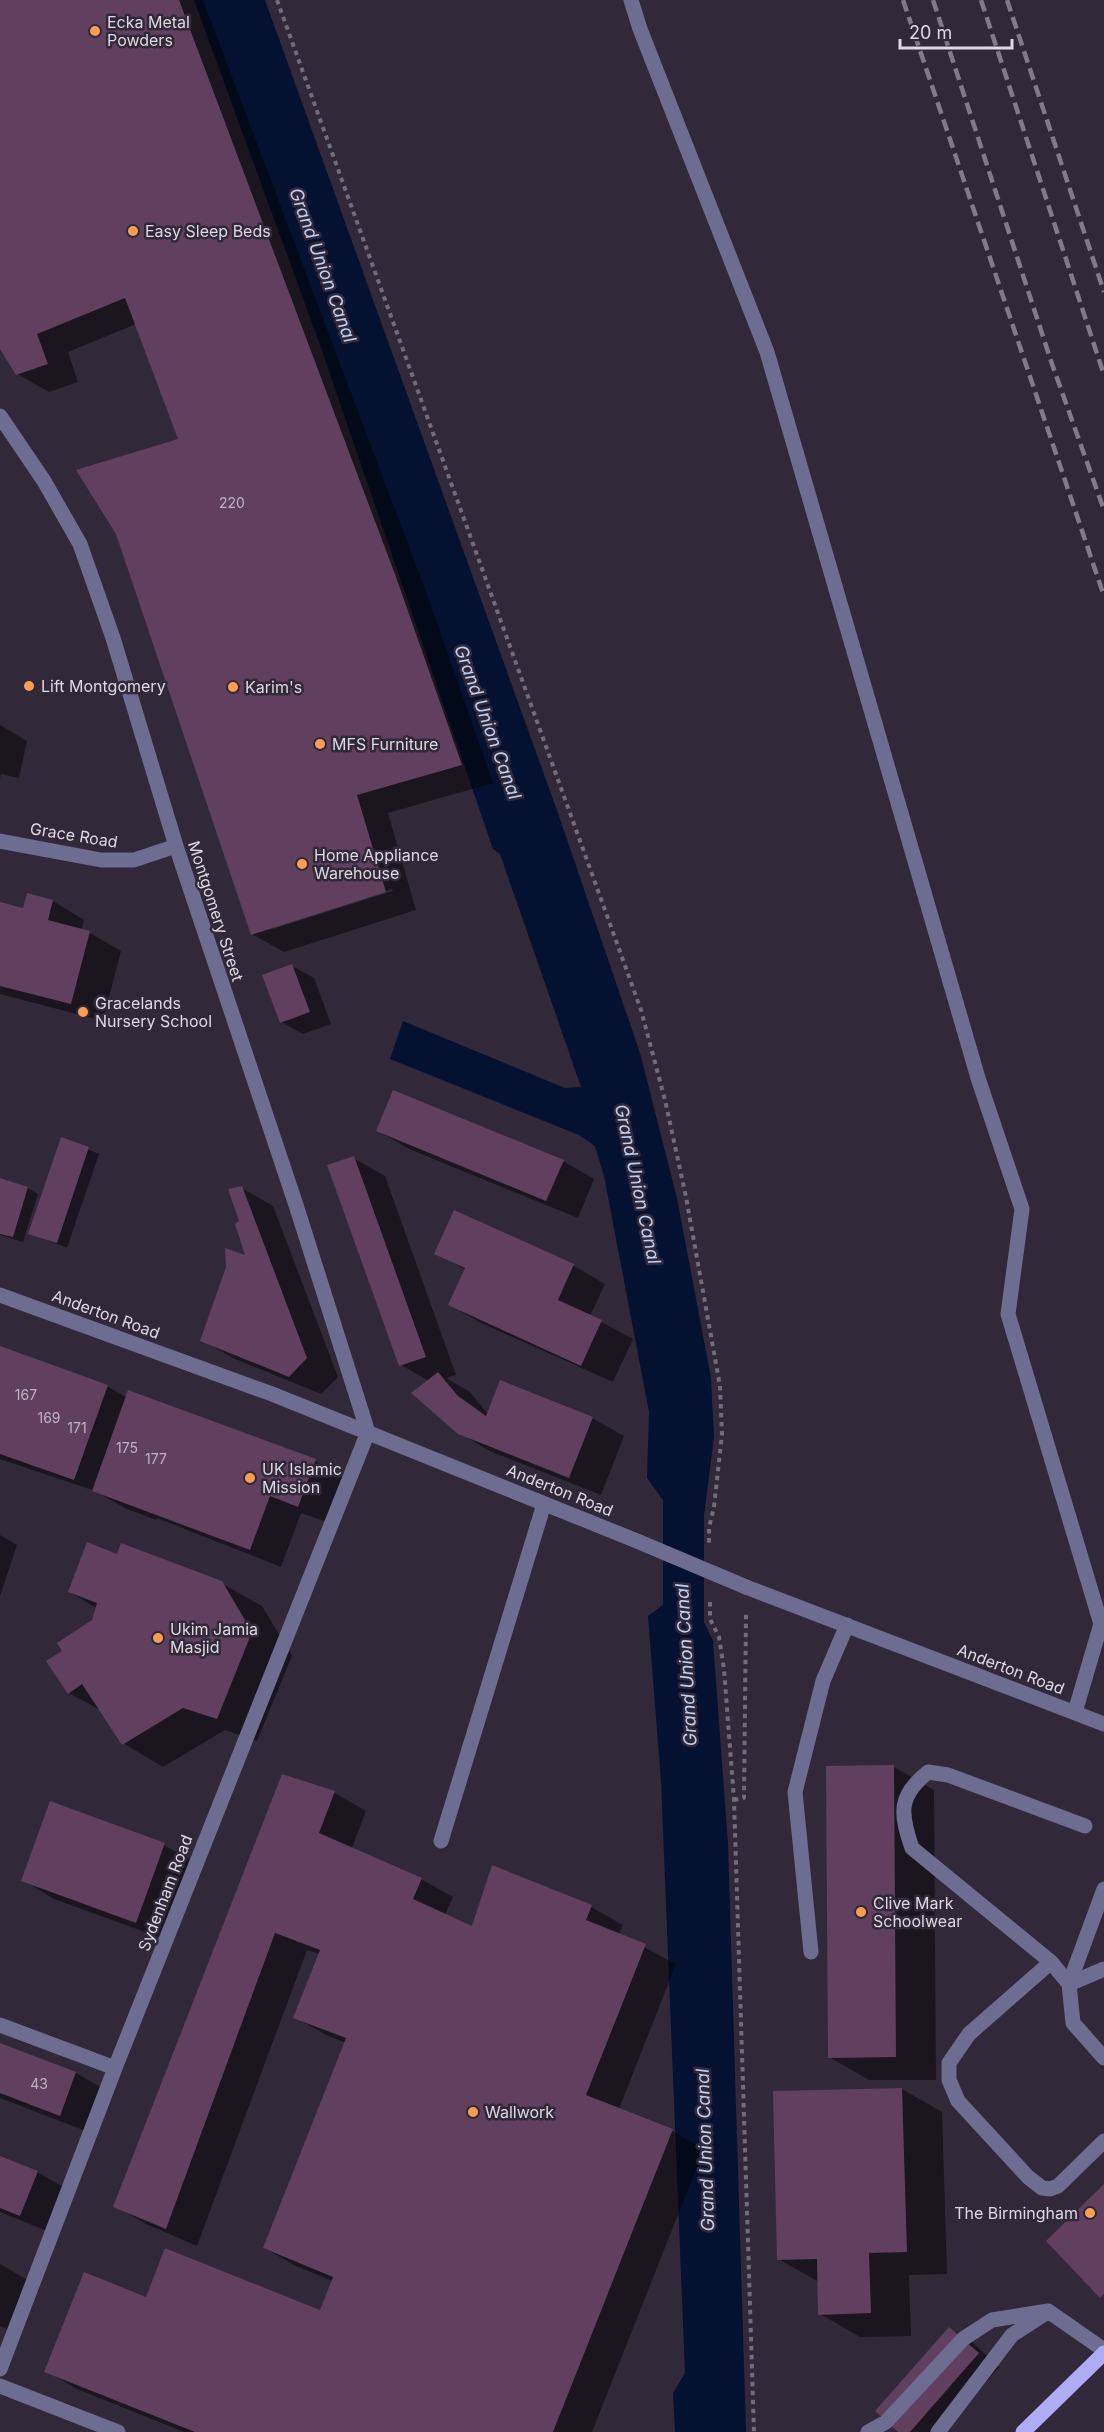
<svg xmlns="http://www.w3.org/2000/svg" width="1104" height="2432" font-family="Inter,sans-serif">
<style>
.water{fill:#051130}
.shadow{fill:#0007;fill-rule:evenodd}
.building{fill:#60405e}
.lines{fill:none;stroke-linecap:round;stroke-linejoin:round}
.path{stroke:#726b79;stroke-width:4;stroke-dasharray:4.5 4.5;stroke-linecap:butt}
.minor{stroke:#6e6d91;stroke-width:15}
.major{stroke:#afacf6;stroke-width:15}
.rail{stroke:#817b88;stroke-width:4.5;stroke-dasharray:12 6;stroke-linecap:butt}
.minor-bridge{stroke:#6e6d91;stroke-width:15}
.poi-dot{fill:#fc9d52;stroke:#312939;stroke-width:2}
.labels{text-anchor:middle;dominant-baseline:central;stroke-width:5;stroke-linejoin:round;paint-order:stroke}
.number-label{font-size:14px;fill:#beb3c2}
.poi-label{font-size:16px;fill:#ded9e4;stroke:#312939;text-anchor:start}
.street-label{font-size:16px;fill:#ded9e4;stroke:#312939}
.water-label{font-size:18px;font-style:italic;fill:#bdd0f5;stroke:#312939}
</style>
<rect width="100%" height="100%" fill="#312939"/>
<path class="water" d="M 194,0 L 265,0 L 559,816 L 640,1053 L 677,1198 L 711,1378 L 714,1437 L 704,1516 L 704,1622 L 713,1641 L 728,1844 L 746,2432 L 675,2432 L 673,2393 L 685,2373 L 661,1781 L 648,1616 L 663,1605 L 663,1500 L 647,1478 L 649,1412 L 604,1176 L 595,1146 L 579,1135 L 390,1059 L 403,1021 L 565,1088 L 581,1087 L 500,854 L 493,849 L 319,342 Z"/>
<path class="shadow" d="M 0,0 L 203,0 L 428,597 L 493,783 L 388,813 L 416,910 L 284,952 L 252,934 L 180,440 L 136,324 L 68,352 L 78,382 L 49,392 L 17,374 L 0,346 ZM 392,889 L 393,891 L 273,929 L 273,926 Z
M 0,725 L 27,741 L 19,778 L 1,774 L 0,779 Z
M 53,901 L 84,920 L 81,931 L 90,933 L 121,951 L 103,1021 L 0,994 L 0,903 L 24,910 Z
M 292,966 L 314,978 L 331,1024 L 303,1034 L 281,1022 Z
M 378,1131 L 563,1161 L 594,1179 L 578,1218 L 409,1149 Z
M 62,1139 L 99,1154 L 67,1248 L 30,1233 Z
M 353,1158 L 385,1176 L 456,1375 L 446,1378 L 470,1392 L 488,1414 L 592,1418 L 624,1436 L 601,1495 L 492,1452 L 459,1433 L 429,1381 L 401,1365 Z
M 0,1180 L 28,1188 L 38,1194 L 23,1242 L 0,1235 Z
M 242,1188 L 273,1206 L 338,1377 L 321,1394 L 233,1358 L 202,1340 L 248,1258 L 241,1222 Z
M 455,1212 L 574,1266 L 605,1284 L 590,1316 L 633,1339 L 613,1382 L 481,1323 L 450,1305 L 466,1270 L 436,1253 Z
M 0,1347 L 107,1386 L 127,1398 L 315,1461 L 347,1479 L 330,1523 L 301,1513 L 281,1567 L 157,1518 L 156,1520 L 125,1508 L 95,1491 L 0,1459 Z
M 0,1535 L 17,1545 L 0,1596 Z
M 118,1556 L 221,1583 L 262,1606 L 292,1656 L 257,1741 L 225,1730 L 163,1767 L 123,1743 L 102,1711 L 69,1693 L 64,1651 L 93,1621 L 97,1608 L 69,1592 Z
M 894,1767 L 934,1790 L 936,2080 L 869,2080 L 829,2057 Z
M 282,1776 L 335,1793 L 366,1811 L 352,1848 L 421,1879 L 453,1897 L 445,1915 L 473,1928 L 591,1907 L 623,1925 L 619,1934 L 676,1964 L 619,2109 L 672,2131 L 704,2149 L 592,2432 L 184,2432 L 77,2389 L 46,2371 L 147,2299 L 321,2312 L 333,2281 L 296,2266 L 264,2248 L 346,2043 L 326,2035 L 295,2017 L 319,1954 L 307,1950 L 197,2246 L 146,2224 L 115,2206 Z
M 164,1845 L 196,1863 L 167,1940 L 54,1899 L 23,1880 Z
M 0,2044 L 76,2073 L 107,2091 L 91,2133 L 0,2098 Z
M 902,2089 L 942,2112 L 947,2274 L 909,2275 L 911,2336 L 860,2337 L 820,2314 L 819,2282 L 778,2259 L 774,2092 Z
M 0,2158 L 37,2172 L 69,2190 L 52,2233 L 0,2212 Z
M 0,2264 L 29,2281 L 10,2330 L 0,2326 Z
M 949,2329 L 971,2341 L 999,2367 L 942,2432 L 900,2432 Z"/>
<path class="building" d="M 0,0 L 179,0 L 396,577 L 462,765 L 357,795 L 386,892 L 251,935 L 116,534 L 76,470 L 178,439 L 125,298 L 37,334 L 48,364 L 16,375 L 0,349 Z
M 27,893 L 53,900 L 48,920 L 90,931 L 71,1004 L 0,986 L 0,902 L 23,908 Z
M 292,964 L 310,1012 L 280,1023 L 262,975 Z
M 393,1090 L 564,1160 L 546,1201 L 376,1131 Z
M 61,1137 L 89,1147 L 57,1243 L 28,1234 Z
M 354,1156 L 426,1357 L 399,1366 L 327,1165 Z
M 0,1178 L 28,1187 L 13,1237 L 0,1234 Z
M 242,1186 L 307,1358 L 289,1377 L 200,1341 L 226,1267 L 225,1248 L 245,1255 L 235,1224 L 239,1221 L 228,1189 Z
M 454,1210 L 574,1264 L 558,1300 L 602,1320 L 581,1366 L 448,1305 L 465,1268 L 434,1254 Z
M 0,1346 L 108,1385 L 74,1480 L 0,1454 Z
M 438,1372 L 458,1396 L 486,1416 L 500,1380 L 593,1417 L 569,1478 L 458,1434 L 411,1393 Z
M 128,1390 L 316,1459 L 298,1507 L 270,1496 L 250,1550 L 92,1491 Z
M 87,1542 L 117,1554 L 121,1543 L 222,1581 L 252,1632 L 217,1719 L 183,1708 L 122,1745 L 82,1684 L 68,1694 L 46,1661 L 62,1651 L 57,1643 L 92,1620 L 97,1603 L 68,1592 Z
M 894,1765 L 896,2057 L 828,2058 L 826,1766 Z
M 282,1774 L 335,1791 L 319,1833 L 422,1878 L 413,1899 L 472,1926 L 492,1865 L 592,1905 L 586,1920 L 646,1944 L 586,2095 L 673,2129 L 553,2432 L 195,2432 L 44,2372 L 84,2272 L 146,2297 L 165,2248 L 320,2310 L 333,2277 L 263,2248 L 346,2038 L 293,2018 L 320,1950 L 275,1933 L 166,2229 L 113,2207 Z
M 50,1801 L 165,1843 L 136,1923 L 21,1881 Z
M 0,2043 L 76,2072 L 60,2116 L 0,2093 Z
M 902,2088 L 907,2252 L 869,2253 L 871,2313 L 818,2315 L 817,2259 L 777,2260 L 773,2091 Z
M 0,2156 L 38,2171 L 20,2216 L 0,2208 Z
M 1104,2184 L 1104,2294 L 1100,2298 L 1046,2241 Z
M 949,2327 L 979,2353 L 910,2432 L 898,2432 L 875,2411 Z"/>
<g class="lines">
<path class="path" d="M 277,0 L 641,1010 L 665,1100 L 686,1197 L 720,1386 L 722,1434 L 714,1507 L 709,1528 L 709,1543
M 710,1602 L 710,1619 L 719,1637 L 724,1669 L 734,1800 L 754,2432
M 734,1800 L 744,1798 L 746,1614"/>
<path class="minor" d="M 631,0 L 640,29 L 767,352 L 978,1078 L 1022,1209 L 1008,1314 L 1101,1624 L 1075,1712
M 0,416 L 44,481 L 80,544 L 113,638 L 176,846 L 296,1205 L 368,1432
M 0,841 L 101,860 L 134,860 L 176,846
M 0,1295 L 272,1394 L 637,1541
M 746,1587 L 1104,1724
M 441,1841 L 544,1504
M 1104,1889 L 1069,1984 L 1073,2023 L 1104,2058
M 811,1952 L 795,1792 L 823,1681 L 847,1625
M 1051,1962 L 969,2034 L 949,2063 L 949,2080 L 958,2101 L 1028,2177 L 1042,2188 L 1050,2189 L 1058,2186 L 1104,2141
M 1069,1984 L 1051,1962 L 912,1848 C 900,1813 898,1796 928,1772 L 948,1775 L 1085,1826
M 1069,1984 L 1104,1969
M 0,2025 L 115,2068
M 0,2369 L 115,2068 L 368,1432
M 0,2386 L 118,2432
M 868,2432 L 886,2422 L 963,2339 L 992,2320 L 1048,2311 L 1104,2350
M 938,2432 L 1012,2335 L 1043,2315"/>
<path class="major" d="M 1023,2432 L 1104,2353"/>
<path class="rail" d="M 903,0 L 1104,596
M 933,0 L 1052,364 L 1104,510
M 981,0 L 1104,375
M 1007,0 L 1104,292"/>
<path class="minor-bridge" d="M 637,1541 L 746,1587"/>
</g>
<g class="poi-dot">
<circle cx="95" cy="31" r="6"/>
<circle cx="133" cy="231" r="6"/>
<circle cx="29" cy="686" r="6"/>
<circle cx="233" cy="687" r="6"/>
<circle cx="320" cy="744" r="6"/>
<circle cx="302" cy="864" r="6"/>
<circle cx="83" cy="1012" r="6"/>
<circle cx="250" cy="1478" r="6"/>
<circle cx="158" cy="1638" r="6"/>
<circle cx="861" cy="1912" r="6"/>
<circle cx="473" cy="2112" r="6"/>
<circle cx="1090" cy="2213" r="6"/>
</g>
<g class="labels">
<g class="number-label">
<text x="232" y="502">220</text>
<text x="26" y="1394">167</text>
<text x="49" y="1417">169</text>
<text x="77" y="1427">171</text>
<text x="127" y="1447">175</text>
<text x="156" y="1458">177</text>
<text x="39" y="2083">43</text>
</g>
<g class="poi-label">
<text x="107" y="22">Ecka Metal<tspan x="107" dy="18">Powders</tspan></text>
<text x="145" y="231">Easy Sleep Beds</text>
<text x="41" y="686">Lift Montgomery</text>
<text x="245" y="687">Karim's</text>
<text x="332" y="744">MFS Furniture</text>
<text x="314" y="855">Home Appliance<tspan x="314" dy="18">Warehouse</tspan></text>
<text x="95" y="1003">Gracelands<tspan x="95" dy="18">Nursery School</tspan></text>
<text x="262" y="1469">UK Islamic<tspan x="262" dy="18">Mission</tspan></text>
<text x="170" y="1629">Ukim Jamia<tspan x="170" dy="18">Masjid</tspan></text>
<text x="873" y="1903">Clive Mark<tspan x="873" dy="18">Schoolwear</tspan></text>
<text x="485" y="2112">Wallwork</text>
<text x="1078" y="2213" text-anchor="end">The Birmingham</text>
</g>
<g class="street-label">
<text transform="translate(74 835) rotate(9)">Grace Road</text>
<text transform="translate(216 911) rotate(72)">Montgomery Street</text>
<text transform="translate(106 1314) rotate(20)">Anderton Road</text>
<text transform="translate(560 1490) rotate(22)">Anderton Road</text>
<text transform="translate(1011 1669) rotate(21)">Anderton Road</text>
<text transform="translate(165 1893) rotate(-69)">Sydenham Road</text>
</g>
<g class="water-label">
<text transform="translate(323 265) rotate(70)">Grand Union Canal</text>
<text transform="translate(488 722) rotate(70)">Grand Union Canal</text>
<text transform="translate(638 1184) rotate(78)">Grand Union Canal</text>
<text transform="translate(686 1665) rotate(-93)">Grand Union Canal</text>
<text transform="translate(705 2150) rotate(-92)">Grand Union Canal</text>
</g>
</g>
<path d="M900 39v9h112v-9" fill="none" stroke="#ded9e4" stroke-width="3"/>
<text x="909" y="39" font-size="18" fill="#ded9e4" stroke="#312939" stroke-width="4.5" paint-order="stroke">20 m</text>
</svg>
